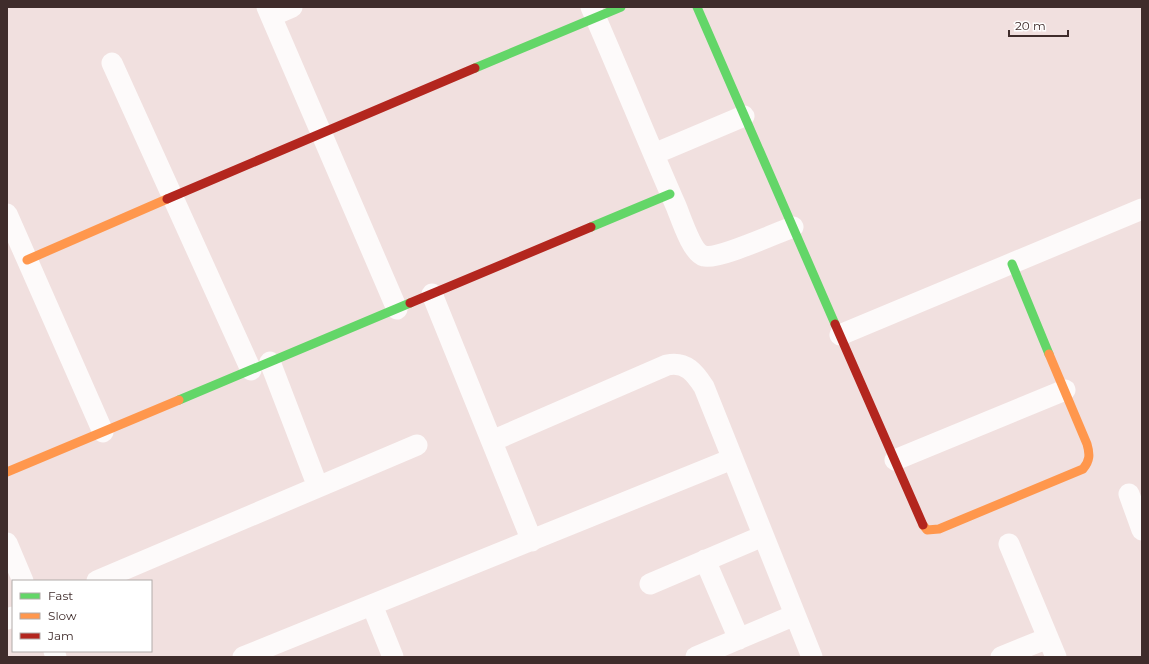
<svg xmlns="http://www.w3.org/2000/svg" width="1149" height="664" font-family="Montserrat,sans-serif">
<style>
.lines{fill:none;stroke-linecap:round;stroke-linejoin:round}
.street{stroke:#fdfafa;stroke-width:21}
.fast{stroke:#63d668;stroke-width:9}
.slow{stroke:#ff974d;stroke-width:9}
.jam{stroke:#b3261e;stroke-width:9}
</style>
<rect width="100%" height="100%" fill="#f1e0df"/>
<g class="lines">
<path class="street" d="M 267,7 L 397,309
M 591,7 C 620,73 647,140 676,206 C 681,218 692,253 704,256 C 718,260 776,233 793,227
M 271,16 L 292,7
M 112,63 L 251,370
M 654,154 L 744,116
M 7,214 L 103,432
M 432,294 L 532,541
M 840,335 L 1142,209
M 270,362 L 318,487
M 492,441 L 667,365 C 686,361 695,373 704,387 L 812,657
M 895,460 L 1065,390
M 1129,494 L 1142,530
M 7,543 L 23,581
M 1009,544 L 1056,657
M 705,560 L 739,639
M 97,581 L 417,445
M 650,584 L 763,536
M 372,605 L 393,657
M 7,619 L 13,617
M 54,651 L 56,657
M 243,657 L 732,459
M 696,657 L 795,615
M 1001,657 L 1048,638"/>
<path class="fast" d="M 697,7 L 835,324
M 475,68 L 621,7
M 591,227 L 670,194
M 1012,264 L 1049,354
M 179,400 L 410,303"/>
<path class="slow" d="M 27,260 L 167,199
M 7,472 L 179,400
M 923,525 L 927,530 L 939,529 L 1083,469 C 1090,461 1090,454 1087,444 L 1049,354"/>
<path class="jam" d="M 167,199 L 475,68
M 410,303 L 591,227
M 835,324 L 923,525"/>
</g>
<rect width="1149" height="664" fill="none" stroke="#3f2c2b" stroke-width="16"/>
<rect x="12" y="580" width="140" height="72" fill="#ffffff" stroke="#b2abaa"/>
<rect x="20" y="593" width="20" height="6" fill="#63d668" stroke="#b2abaa"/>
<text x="48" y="600" font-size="12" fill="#3f2c2b">Fast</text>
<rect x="20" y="613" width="20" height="6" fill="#ff974d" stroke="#b2abaa"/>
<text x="48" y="620" font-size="12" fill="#3f2c2b">Slow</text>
<rect x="20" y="633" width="20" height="6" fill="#b3261e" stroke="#b2abaa"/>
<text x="48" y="640" font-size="12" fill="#3f2c2b">Jam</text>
<path d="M1009 30v6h59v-6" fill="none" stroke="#3f2c2b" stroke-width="2"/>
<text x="1015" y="30" font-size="12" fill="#3f2c2b" stroke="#ffffff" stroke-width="3" paint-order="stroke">20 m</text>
</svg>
